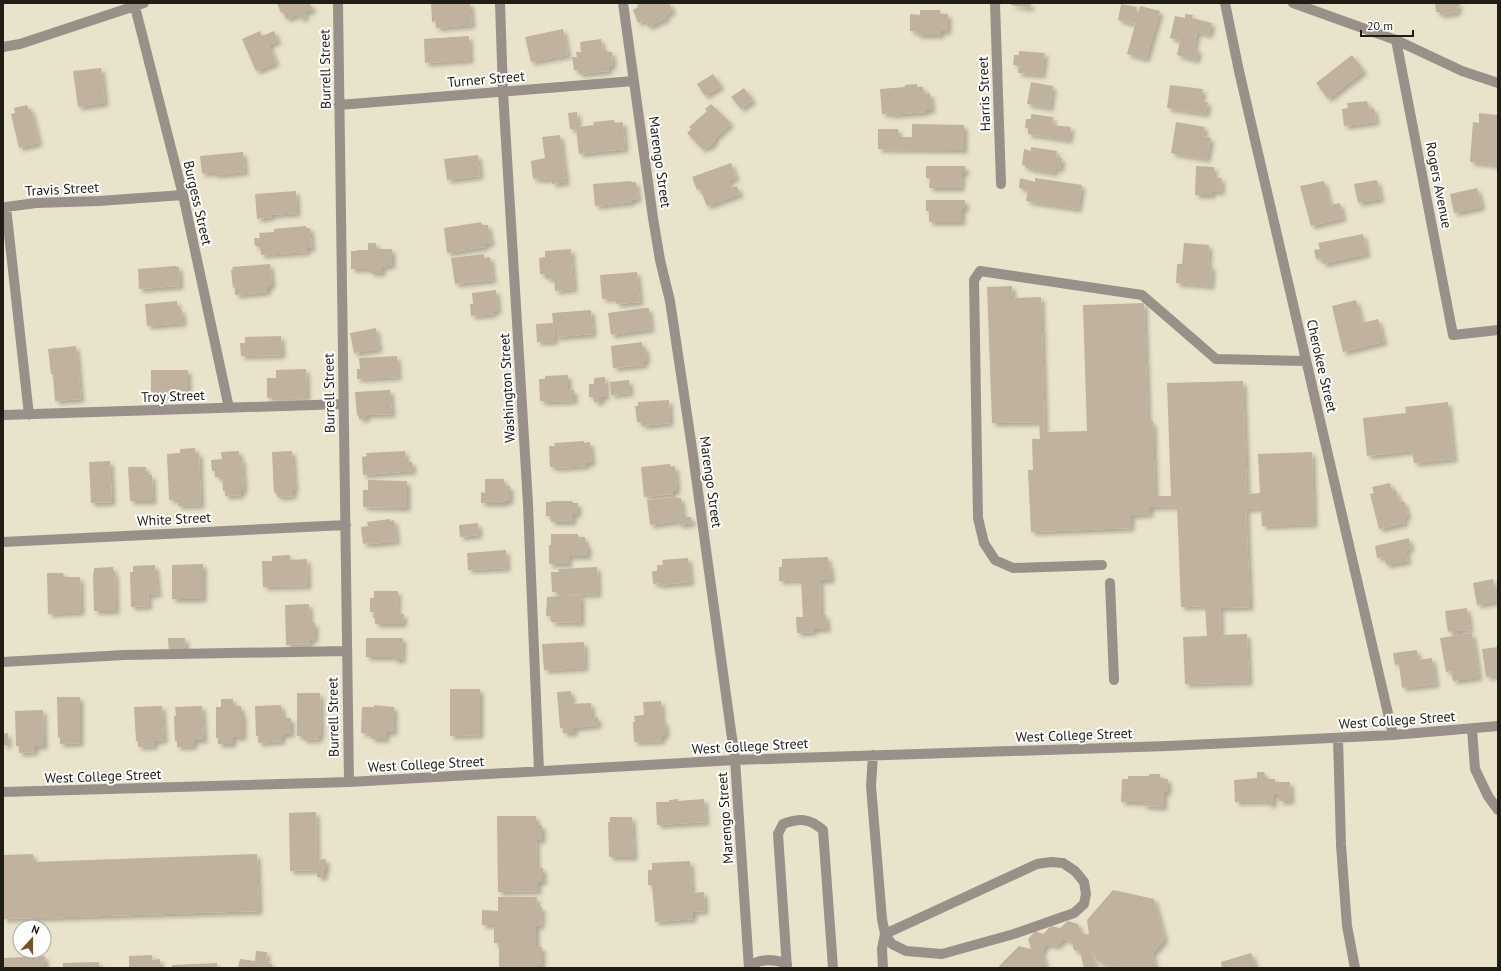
<svg xmlns="http://www.w3.org/2000/svg" width="1501" height="971" font-family="'PT Sans',sans-serif">
<style>
.building{fill:#c1b29f;filter:url(#shadow)}
.lines{fill:none;stroke-linecap:round;stroke-linejoin:round}
.minor{stroke:#99908a;stroke-width:10}
.labels{text-anchor:middle;dominant-baseline:central;stroke-width:4;stroke-linejoin:round;paint-order:stroke}
.street-label{font-size:14px;fill:#201d15;stroke:#fff}
</style>
<defs>
<filter id="shadow"><feDropShadow dx="3.5" dy="3.5" stdDeviation="2" flood-color="#0004"/></filter>
</defs>
<rect width="100%" height="100%" fill="#eae3cc"/>
<path class="building" d="M 277,3 L 310,3 L 313,10 L 304,12 L 306,17 L 300,19 L 299,14 L 286,19 L 283,12 L 281,13 Z
M 431,3 L 470,3 L 472,25 L 436,28 L 436,21 L 432,22 Z
M 642,3 L 669,3 L 673,11 L 666,14 L 667,18 L 648,27 L 645,20 L 638,23 L 633,10 L 638,7 L 637,5 Z
M 1011,3 L 1031,3 L 1030,8 L 1011,5 Z
M 1435,3 L 1459,3 L 1460,6 L 1457,6 L 1458,12 L 1440,15 L 1440,12 L 1436,12 Z
M 1121,4 L 1137,7 L 1134,24 L 1118,20 Z
M 1140,6 L 1160,11 L 1146,59 L 1127,54 Z
M 920,10 L 940,10 L 940,14 L 948,14 L 948,31 L 941,31 L 941,35 L 917,35 L 918,32 L 910,31 L 910,14 L 920,15 Z
M 1185,14 L 1193,15 L 1192,18 L 1212,23 L 1209,35 L 1197,32 L 1194,49 L 1199,50 L 1196,60 L 1177,55 L 1180,40 L 1170,38 L 1175,16 L 1185,18 Z
M 563,29 L 568,55 L 531,62 L 525,37 Z
M 260,31 L 262,36 L 274,31 L 278,41 L 269,45 L 276,63 L 256,71 L 242,39 Z
M 469,36 L 470,60 L 425,63 L 424,39 Z
M 601,39 L 603,50 L 606,49 L 607,52 L 612,52 L 613,66 L 608,66 L 609,71 L 579,74 L 578,70 L 574,70 L 572,57 L 577,57 L 576,52 L 581,52 L 580,42 Z
M 1019,51 L 1045,53 L 1042,75 L 1018,73 L 1019,65 L 1013,65 L 1014,55 L 1019,55 Z
M 1352,55 L 1364,71 L 1328,99 L 1316,83 Z
M 101,68 L 105,103 L 78,107 L 73,71 Z
M 713,74 L 721,86 L 705,96 L 697,84 Z
M 1031,82 L 1053,86 L 1050,108 L 1027,104 Z
M 917,84 L 917,87 L 923,87 L 924,94 L 930,93 L 932,110 L 926,110 L 926,112 L 890,115 L 890,113 L 882,114 L 880,89 L 905,87 L 905,85 Z
M 1170,85 L 1203,89 L 1201,101 L 1208,102 L 1206,114 L 1167,108 Z
M 744,88 L 753,100 L 741,109 L 731,97 Z
M 1367,101 L 1369,109 L 1374,108 L 1376,122 L 1344,126 L 1342,109 L 1348,108 L 1347,103 Z
M 711,104 L 731,123 L 714,139 L 715,141 L 708,148 L 706,146 L 703,150 L 687,133 L 691,129 L 689,127 L 707,111 L 705,109 Z
M 27,105 L 29,110 L 31,110 L 39,143 L 19,148 L 11,114 L 15,113 L 14,108 Z
M 577,112 L 578,127 L 594,125 L 593,122 L 614,120 L 615,123 L 623,122 L 625,149 L 579,154 L 576,129 L 570,129 L 568,113 Z
M 1479,113 L 1498,115 L 1498,165 L 1470,162 L 1473,122 L 1479,123 Z
M 1031,114 L 1053,117 L 1052,125 L 1071,127 L 1069,140 L 1028,134 L 1028,128 L 1025,128 L 1026,119 L 1031,119 Z
M 1176,122 L 1205,127 L 1203,136 L 1211,138 L 1207,159 L 1171,153 Z
M 912,124 L 964,125 L 964,150 L 878,149 L 878,129 L 898,129 L 898,137 L 912,137 Z
M 560,135 L 566,182 L 552,184 L 552,178 L 540,180 L 539,178 L 533,179 L 531,161 L 545,158 L 542,137 Z
M 1031,147 L 1057,151 L 1056,157 L 1062,158 L 1060,169 L 1055,168 L 1054,173 L 1026,168 L 1026,166 L 1022,165 L 1024,149 L 1031,151 Z
M 243,152 L 245,172 L 214,175 L 214,172 L 202,174 L 200,156 Z
M 478,155 L 480,176 L 447,180 L 444,159 Z
M 731,163 L 736,178 L 728,181 L 731,188 L 737,186 L 740,194 L 707,206 L 700,189 L 697,190 L 692,177 Z
M 926,166 L 965,166 L 965,173 L 962,173 L 961,188 L 929,188 L 930,178 L 926,178 Z
M 1196,166 L 1214,167 L 1214,178 L 1222,178 L 1221,192 L 1212,191 L 1212,195 L 1195,195 Z
M 1020,178 L 1035,182 L 1035,178 L 1082,185 L 1078,209 L 1026,201 L 1028,190 L 1019,188 Z
M 1377,180 L 1381,199 L 1358,203 L 1354,184 Z
M 631,181 L 631,182 L 636,182 L 638,199 L 632,200 L 632,202 L 595,206 L 593,184 Z
M 1324,181 L 1330,205 L 1340,203 L 1343,218 L 1311,226 L 1300,186 Z
M 1477,188 L 1482,207 L 1454,213 L 1450,194 Z
M 296,191 L 297,213 L 271,215 L 272,217 L 257,219 L 255,194 Z
M 926,200 L 965,200 L 965,209 L 962,209 L 962,222 L 929,222 L 929,211 L 926,211 Z
M 481,222 L 482,225 L 488,225 L 491,243 L 485,244 L 485,247 L 447,253 L 444,228 Z
M 306,226 L 306,228 L 310,228 L 312,248 L 307,248 L 307,252 L 261,255 L 260,246 L 255,246 L 254,238 L 260,238 L 259,233 L 274,232 L 274,229 Z
M 1363,234 L 1367,254 L 1323,264 L 1322,258 L 1316,259 L 1314,250 L 1320,249 L 1318,243 Z
M 368,243 L 376,243 L 376,249 L 392,249 L 392,265 L 382,267 L 382,273 L 370,273 L 370,269 L 351,269 L 351,251 L 357,251 L 357,250 L 368,250 Z
M 1184,243 L 1209,245 L 1208,266 L 1212,266 L 1211,286 L 1176,283 L 1177,264 L 1182,264 Z
M 571,249 L 574,289 L 555,291 L 554,278 L 546,279 L 546,274 L 540,274 L 539,258 L 545,257 L 545,251 Z
M 484,254 L 484,258 L 490,257 L 493,280 L 455,284 L 451,258 Z
M 270,264 L 272,284 L 270,285 L 270,287 L 267,287 L 267,292 L 235,295 L 235,287 L 233,288 L 231,270 L 233,270 L 232,267 Z
M 175,266 L 179,267 L 180,286 L 139,289 L 138,269 Z
M 637,272 L 640,302 L 616,304 L 616,298 L 602,299 L 600,275 Z
M 1012,286 L 1013,298 L 1041,297 L 1045,432 L 1087,431 L 1083,305 L 1144,303 L 1148,421 L 1153,421 L 1155,496 L 1171,496 L 1167,383 L 1243,381 L 1247,494 L 1260,493 L 1258,454 L 1312,452 L 1314,524 L 1262,526 L 1261,508 L 1246,509 L 1250,607 L 1220,608 L 1221,635 L 1247,634 L 1249,682 L 1185,684 L 1183,637 L 1207,636 L 1205,606 L 1181,607 L 1177,506 L 1150,507 L 1150,514 L 1131,515 L 1131,528 L 1031,532 L 1028,470 L 1033,470 L 1032,439 L 1040,439 L 1039,422 L 992,423 L 987,287 Z
M 496,290 L 498,311 L 493,311 L 494,314 L 471,316 L 470,304 L 473,304 L 472,293 Z
M 1356,300 L 1362,323 L 1378,319 L 1384,342 L 1343,352 L 1332,306 Z
M 177,301 L 178,310 L 182,310 L 183,323 L 147,326 L 145,304 Z
M 644,308 L 649,308 L 651,329 L 611,335 L 608,313 Z
M 591,310 L 593,334 L 556,337 L 556,330 L 554,330 L 555,341 L 537,342 L 536,324 L 553,323 L 552,313 Z
M 376,328 L 379,349 L 354,353 L 350,333 Z
M 281,336 L 282,355 L 241,356 L 240,343 L 245,343 L 245,337 Z
M 642,342 L 642,347 L 645,347 L 647,360 L 644,361 L 644,365 L 613,368 L 611,346 Z
M 76,346 L 81,399 L 55,401 L 53,374 L 51,374 L 48,349 Z
M 397,356 L 398,377 L 357,379 L 357,369 L 360,369 L 359,358 Z
M 306,369 L 307,397 L 267,398 L 267,378 L 276,378 L 276,370 Z
M 151,370 L 188,370 L 188,391 L 151,392 Z
M 568,375 L 568,390 L 574,390 L 574,401 L 545,402 L 545,401 L 540,401 L 539,379 L 545,379 L 545,376 Z
M 605,377 L 606,397 L 601,397 L 601,402 L 594,402 L 594,397 L 589,397 L 589,384 L 594,384 L 594,378 Z
M 629,380 L 630,393 L 611,395 L 610,382 Z
M 390,390 L 392,414 L 366,415 L 366,419 L 359,419 L 359,415 L 357,416 L 355,392 Z
M 669,400 L 670,423 L 642,426 L 642,422 L 637,422 L 635,406 L 638,406 L 638,402 Z
M 1448,402 L 1454,459 L 1414,463 L 1412,451 L 1367,456 L 1363,418 L 1406,413 L 1405,407 Z
M 584,441 L 584,443 L 590,442 L 592,463 L 586,463 L 586,466 L 556,468 L 556,467 L 550,467 L 549,446 L 555,446 L 554,443 Z
M 195,448 L 195,453 L 199,453 L 201,505 L 178,506 L 178,499 L 169,500 L 167,454 L 180,453 L 180,449 Z
M 239,451 L 240,459 L 242,459 L 244,490 L 241,490 L 241,495 L 225,496 L 225,491 L 223,491 L 222,477 L 215,477 L 215,471 L 212,471 L 211,460 L 222,459 L 221,452 Z
M 292,451 L 295,490 L 293,490 L 293,496 L 277,497 L 276,492 L 274,493 L 272,452 Z
M 405,451 L 406,462 L 412,462 L 413,471 L 363,475 L 362,457 L 367,456 L 366,453 Z
M 110,461 L 112,502 L 91,503 L 89,462 Z
M 670,464 L 671,467 L 675,466 L 677,490 L 673,491 L 673,494 L 644,497 L 641,467 Z
M 128,467 L 146,467 L 146,475 L 152,475 L 153,501 L 130,501 Z
M 485,479 L 504,479 L 504,486 L 510,486 L 510,501 L 505,501 L 505,503 L 481,503 L 481,492 L 485,493 Z
M 368,480 L 407,481 L 407,508 L 363,507 L 363,490 L 368,490 Z
M 1390,483 L 1392,491 L 1396,490 L 1399,502 L 1404,501 L 1408,516 L 1404,517 L 1405,523 L 1379,529 L 1370,494 L 1374,493 L 1372,487 Z
M 676,497 L 676,498 L 681,498 L 683,517 L 691,517 L 692,523 L 679,525 L 678,521 L 650,525 L 647,500 Z
M 551,501 L 572,501 L 573,503 L 578,503 L 578,514 L 573,514 L 573,522 L 551,522 L 551,516 L 546,516 L 546,502 L 551,502 Z
M 390,519 L 390,521 L 394,520 L 397,541 L 370,544 L 369,543 L 363,544 L 361,527 L 368,526 L 367,522 Z
M 478,523 L 479,535 L 460,537 L 459,525 Z
M 551,534 L 578,534 L 578,537 L 585,537 L 585,544 L 588,544 L 588,556 L 568,556 L 569,564 L 549,564 L 549,545 L 551,545 Z
M 1409,538 L 1411,549 L 1406,550 L 1408,561 L 1386,565 L 1384,557 L 1377,558 L 1375,546 Z
M 506,550 L 507,568 L 468,570 L 467,553 Z
M 290,555 L 290,560 L 307,559 L 308,586 L 263,587 L 262,561 L 272,561 L 272,556 Z
M 828,557 L 828,564 L 830,565 L 831,580 L 820,580 L 821,615 L 826,615 L 827,629 L 813,629 L 814,632 L 797,633 L 796,617 L 803,617 L 801,580 L 779,581 L 779,567 L 782,567 L 782,559 Z
M 688,558 L 691,582 L 660,585 L 659,583 L 653,584 L 652,571 L 657,571 L 657,565 L 663,565 L 662,560 Z
M 203,564 L 203,599 L 172,599 L 172,565 Z
M 155,565 L 158,594 L 148,595 L 149,606 L 131,607 L 130,572 L 133,572 L 133,566 Z
M 113,567 L 113,572 L 115,572 L 116,611 L 94,611 L 93,573 L 94,573 L 94,568 Z
M 597,567 L 598,594 L 560,595 L 581,596 L 581,623 L 551,622 L 551,616 L 546,616 L 547,597 L 559,596 L 558,592 L 552,592 L 551,572 L 559,572 L 558,569 Z
M 47,573 L 63,573 L 64,577 L 80,577 L 81,612 L 48,614 Z
M 1493,579 L 1497,601 L 1477,605 L 1473,583 Z
M 374,591 L 398,591 L 397,614 L 404,614 L 403,624 L 375,624 L 375,618 L 373,618 L 374,612 L 370,612 L 370,598 L 374,598 Z
M 309,604 L 310,623 L 315,623 L 315,639 L 310,640 L 310,644 L 286,645 L 285,605 Z
M 1467,608 L 1470,630 L 1459,631 L 1459,635 L 1472,633 L 1479,677 L 1453,681 L 1451,671 L 1446,672 L 1440,638 L 1453,636 L 1452,631 L 1448,632 L 1445,611 Z
M 168,638 L 185,638 L 186,653 L 169,653 Z
M 366,638 L 403,638 L 402,660 L 395,660 L 394,657 L 366,657 Z
M 584,642 L 585,668 L 544,670 L 542,644 Z
M 1498,647 L 1498,675 L 1486,677 L 1482,649 Z
M 1417,650 L 1418,660 L 1432,658 L 1436,684 L 1402,688 L 1399,664 L 1395,665 L 1393,653 Z
M 450,689 L 480,689 L 480,735 L 450,736 Z
M 571,691 L 572,704 L 591,703 L 592,717 L 598,717 L 598,725 L 574,728 L 574,733 L 563,733 L 563,728 L 560,728 L 557,692 Z
M 297,693 L 320,693 L 321,735 L 319,735 L 319,739 L 303,740 L 303,736 L 297,736 Z
M 57,697 L 80,697 L 80,743 L 60,744 L 60,737 L 58,737 Z
M 221,699 L 233,699 L 233,706 L 241,706 L 241,714 L 243,714 L 243,737 L 233,737 L 233,744 L 218,744 L 218,738 L 216,738 L 216,707 L 221,707 Z
M 661,701 L 662,721 L 665,721 L 666,735 L 662,735 L 662,741 L 634,742 L 633,722 L 635,722 L 634,716 L 644,715 L 643,702 Z
M 281,705 L 283,718 L 291,718 L 291,734 L 284,734 L 284,735 L 282,736 L 282,741 L 258,743 L 258,736 L 256,736 L 255,706 Z
M 374,705 L 394,707 L 394,732 L 386,732 L 386,739 L 371,739 L 371,734 L 361,733 L 362,707 L 374,707 Z
M 162,706 L 164,740 L 154,741 L 155,746 L 138,747 L 138,741 L 136,741 L 134,707 Z
M 202,706 L 204,740 L 194,740 L 194,746 L 177,747 L 177,741 L 175,741 L 174,716 L 176,716 L 175,707 Z
M 43,710 L 44,746 L 35,746 L 35,752 L 19,753 L 19,746 L 16,746 L 15,711 Z
M 8,733 L 8,745 L 3,745 L 3,734 Z
M 1257,772 L 1264,772 L 1266,779 L 1275,779 L 1275,782 L 1290,782 L 1291,801 L 1279,801 L 1279,793 L 1274,794 L 1274,802 L 1272,802 L 1272,805 L 1268,805 L 1268,801 L 1235,802 L 1234,780 L 1257,778 Z
M 1149,774 L 1160,774 L 1160,778 L 1168,779 L 1168,792 L 1164,792 L 1164,807 L 1143,806 L 1143,802 L 1121,802 L 1122,779 L 1128,779 L 1128,776 L 1149,776 Z
M 678,799 L 678,801 L 704,799 L 706,822 L 657,825 L 656,802 L 669,802 L 669,800 Z
M 316,812 L 317,860 L 326,859 L 326,870 L 324,870 L 324,877 L 317,877 L 317,870 L 290,871 L 289,813 Z
M 497,816 L 536,816 L 536,825 L 542,825 L 542,840 L 536,840 L 537,868 L 543,868 L 543,882 L 538,882 L 538,891 L 498,892 Z
M 610,817 L 632,817 L 634,857 L 609,857 L 608,822 L 610,822 Z
M 33,854 L 34,862 L 257,854 L 259,911 L 3,919 L 3,855 Z
M 690,861 L 692,893 L 704,892 L 705,911 L 693,912 L 693,919 L 655,922 L 652,885 L 648,885 L 648,870 L 652,870 L 652,863 Z
M 1113,890 L 1154,899 L 1165,939 L 1152,954 L 1156,968 L 1118,968 L 1097,961 L 1091,946 L 1090,949 L 1096,968 L 1084,968 L 1080,952 L 1074,950 L 1072,942 L 1064,939 L 1057,946 L 1046,944 L 1042,952 L 1046,968 L 1000,968 L 999,966 L 1019,946 L 1031,949 L 1028,939 L 1035,931 L 1043,934 L 1051,926 L 1060,928 L 1068,921 L 1078,924 L 1081,933 L 1089,935 L 1087,920 Z
M 498,897 L 537,897 L 536,907 L 542,907 L 541,926 L 536,925 L 536,947 L 542,947 L 542,966 L 537,966 L 537,968 L 499,968 L 499,943 L 494,943 L 494,925 L 482,925 L 482,910 L 498,911 Z
M 256,951 L 267,952 L 266,961 L 269,962 L 269,964 L 272,964 L 272,968 L 238,968 L 240,959 L 255,961 Z
M 1251,953 L 1256,968 L 1222,968 L 1221,962 Z
M 152,955 L 152,960 L 160,959 L 160,968 L 129,968 L 129,956 Z
M 45,956 L 45,968 L 3,968 L 3,958 Z
M 99,962 L 99,968 L 63,968 L 63,963 Z
M 217,963 L 217,968 L 172,968 L 172,965 Z"/>
<g class="lines">
<path class="minor" d="M 134,3 L 183,195 L 229,408
M 338,3 L 349,782
M 500,3 L 503,92 L 528,504 L 539,771
M 623,3 L 653,218 L 660,260 L 670,301 L 692,448 L 735,760 L 749,968
M 995,3 L 1001,184
M 1225,3 L 1239,71 L 1393,735
M 1293,3 L 1396,40 L 1462,71 L 1498,83
M 1396,40 L 1453,335 L 1498,330
M 3,47 L 20,44 L 144,3
M 339,105 L 634,81
M 3,415 L 343,404
M 29,415 L 6,207 L 36,203 L 99,201 L 183,195
M 3,542 L 346,525
M 1102,565 L 1013,568 L 995,560 L 984,543 L 978,518 L 974,280 L 980,271 L 1142,295 L 1216,359 L 1306,361
M 1110,583 L 1114,680
M 3,662 L 124,655 L 346,651
M 1472,729 L 1475,769 L 1488,796 L 1498,810
M 1338,738 L 1341,845 L 1347,926 L 1355,968
M 873,755 L 871,786 L 882,919 L 885,934 L 892,944 L 906,951 L 942,954 L 1014,934 L 1074,913 L 1084,904 L 1086,894 L 1084,882 L 1075,871 L 1063,863 L 1051,862 L 1037,864 L 885,934
M 3,792 L 349,782 L 735,760 L 1168,746 L 1393,735 L 1498,726
M 751,968 L 749,967 C 760,958 774,959 787,964
M 787,968 L 778,834 L 783,824 C 800,818 809,818 823,830 L 833,968
M 883,968 L 882,949 L 885,934"/>
</g>
<g class="labels">
<g class="street-label">
<text transform="translate(325 69) rotate(-91)">Burrell Street</text>
<text transform="translate(486 79) rotate(-5)">Turner Street</text>
<text transform="translate(984 94) rotate(-92)">Harris Street</text>
<text transform="translate(660 162) rotate(82)">Marengo Street</text>
<text transform="translate(1439 185) rotate(79)">Rogers Avenue</text>
<text transform="translate(62 189) rotate(-3)">Travis Street</text>
<text transform="translate(198 203) rotate(77)">Burgess Street</text>
<text transform="translate(1322 366) rotate(77)">Cherokee Street</text>
<text transform="translate(507 388) rotate(-93)">Washington Street</text>
<text transform="translate(329 393) rotate(-91)">Burrell Street</text>
<text transform="translate(173 396) rotate(-2)">Troy Street</text>
<text transform="translate(711 482) rotate(82)">Marengo Street</text>
<text transform="translate(174 519) rotate(-3)">White Street</text>
<text transform="translate(333 717) rotate(-91)">Burrell Street</text>
<text transform="translate(1397 720) rotate(-4)">West College Street</text>
<text transform="translate(1074 735) rotate(-2)">West College Street</text>
<text transform="translate(750 746) rotate(-3)">West College Street</text>
<text transform="translate(426 764) rotate(-3)">West College Street</text>
<text transform="translate(103 776) rotate(-2)">West College Street</text>
<text transform="translate(725 818) rotate(-94)">Marengo Street</text>
</g>
</g>
<rect width="1501" height="971" fill="none" stroke="#201d15" stroke-width="8"/>
<g transform="translate(32 939) rotate(21)"><circle r="19" fill="#ffffff" stroke="#a6a5a1"/>
<path d="M0-3L7 15L0 10L-7 15Z" fill="#715327"/>
<text y="-6" font-size="11" font-weight="bold" text-anchor="middle" fill="#201d15">N</text>
</g>
<path d="M1361 30v6h52v-6" fill="none" stroke="#201d15" stroke-width="2"/>
<text x="1367" y="30" font-size="12" fill="#201d15" stroke="#ffffff" stroke-width="3" paint-order="stroke">20 m</text>
</svg>
